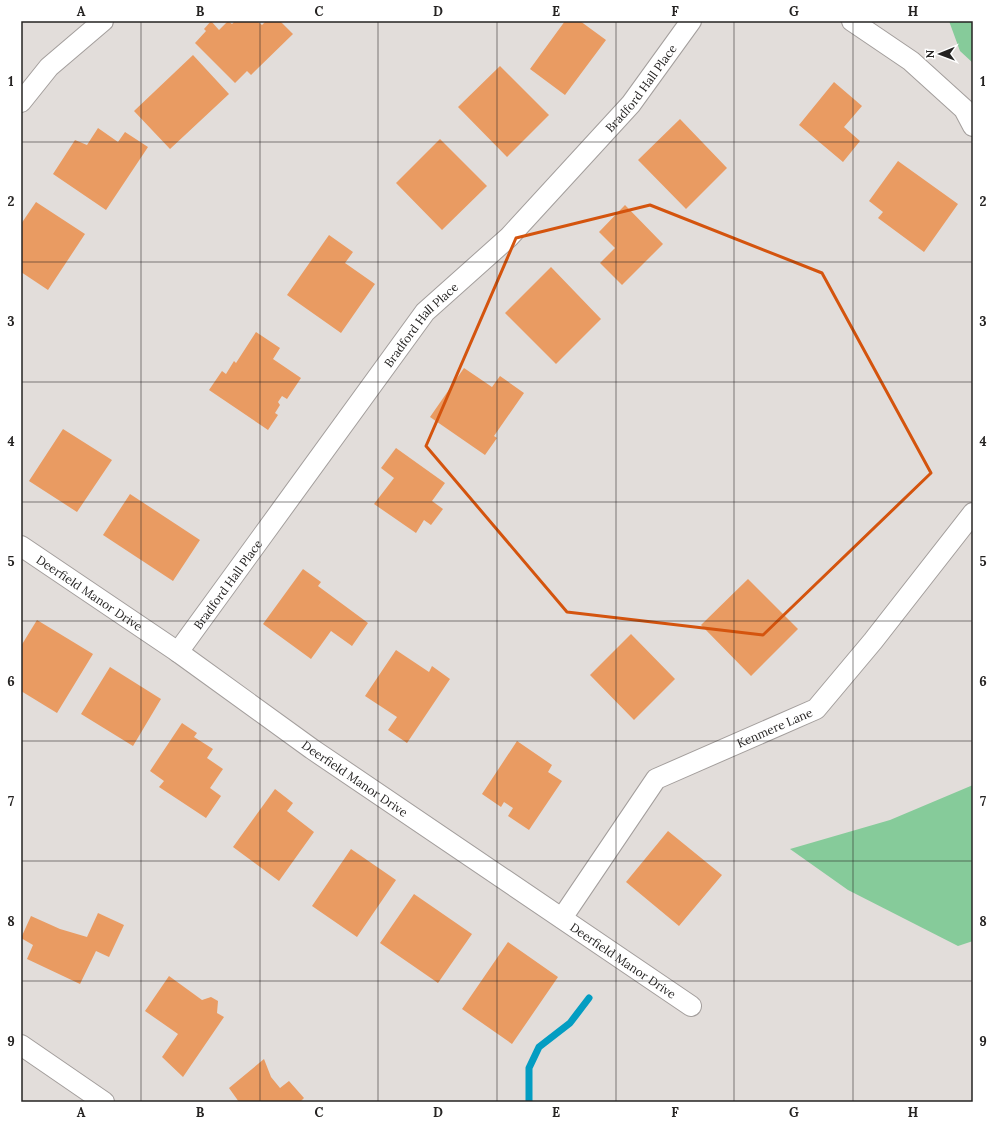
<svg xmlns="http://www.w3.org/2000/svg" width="994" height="1123" font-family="Lora,serif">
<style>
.green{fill:#86cb9a}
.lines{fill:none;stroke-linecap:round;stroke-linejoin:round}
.stream{stroke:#039dc2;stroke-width:7}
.building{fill:#e99b62}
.minor-casing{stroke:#a39e9c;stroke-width:22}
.minor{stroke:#fff;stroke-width:20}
.marked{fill:none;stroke:#d4540e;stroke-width:3;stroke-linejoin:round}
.grid{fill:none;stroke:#252322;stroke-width:1;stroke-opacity:0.55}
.labels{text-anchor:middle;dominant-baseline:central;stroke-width:4;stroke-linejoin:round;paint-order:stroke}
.street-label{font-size:12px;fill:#252322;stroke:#fff}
.neatline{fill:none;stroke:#252322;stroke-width:1.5}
.grid-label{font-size:13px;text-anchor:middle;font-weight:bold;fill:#252322}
</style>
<rect width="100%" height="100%" fill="#e2ddda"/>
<path class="green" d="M 949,21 L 973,21 L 973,63 L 960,51 Z
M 973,785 L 973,941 L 958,946 L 848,890 L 790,849 L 890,820 Z"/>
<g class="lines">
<path class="stream" d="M 529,1102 L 529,1068 L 539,1047 L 570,1023 L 589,998"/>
</g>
<path class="building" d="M 211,21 L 219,30 L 228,21 L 232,24 L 235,21 L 257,21 L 262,25 L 266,21 L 280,21 L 293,34 L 251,75 L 247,71 L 235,83 L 195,43 L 206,31 L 204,29 Z
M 565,21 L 580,21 L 606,40 L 565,95 L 530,69 Z
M 193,55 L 229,94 L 170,149 L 134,111 Z
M 500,66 L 549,115 L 507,157 L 458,107 Z
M 834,82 L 862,106 L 844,127 L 860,141 L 843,162 L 799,125 Z
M 680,119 L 727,168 L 686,209 L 638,160 Z
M 98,128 L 118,142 L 125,132 L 148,147 L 106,210 L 53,174 L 75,140 L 87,145 Z
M 440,139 L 487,186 L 442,230 L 396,183 Z
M 898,161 L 958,204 L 924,252 L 878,218 L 883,212 L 869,201 Z
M 36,202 L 85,234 L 48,290 L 21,272 L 21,224 Z
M 625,205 L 663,244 L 622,285 L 600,263 L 615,248 L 599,232 Z
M 329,235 L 353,252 L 345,263 L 375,284 L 341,333 L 287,295 Z
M 551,267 L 601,319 L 556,364 L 505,313 Z
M 256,332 L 280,348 L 273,359 L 301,378 L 287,399 L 282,396 L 278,402 L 280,405 L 275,413 L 278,415 L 268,430 L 209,390 L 222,371 L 226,374 L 234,361 L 236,363 Z
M 464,368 L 492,387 L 500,376 L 524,393 L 494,436 L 497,438 L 485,455 L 430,417 Z
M 63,429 L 112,460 L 77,512 L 29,481 Z
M 396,448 L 445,483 L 432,501 L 443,509 L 431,525 L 424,520 L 416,533 L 374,504 L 394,478 L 381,468 Z
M 130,494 L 200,540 L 173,581 L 103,535 Z
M 303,569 L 321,582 L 318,586 L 368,623 L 352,646 L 331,631 L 311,659 L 263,624 Z
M 748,579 L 798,629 L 751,676 L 701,625 Z
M 37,620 L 93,654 L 57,713 L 21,691 L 21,646 Z
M 631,634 L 675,679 L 634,720 L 590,675 Z
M 396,650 L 429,672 L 432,666 L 450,679 L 407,743 L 388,730 L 397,717 L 365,696 Z
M 110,667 L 161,699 L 133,746 L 81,714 Z
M 182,723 L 197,733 L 194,737 L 213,749 L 207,758 L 223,769 L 210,788 L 221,796 L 206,818 L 159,787 L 164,781 L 150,771 Z
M 517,741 L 552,765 L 548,772 L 562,781 L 529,830 L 508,816 L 513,808 L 504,802 L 501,807 L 482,794 Z
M 275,789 L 293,803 L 287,811 L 314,832 L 279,881 L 233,847 Z
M 668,831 L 722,875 L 679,926 L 626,882 Z
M 351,849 L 396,880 L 357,937 L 312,906 Z
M 414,894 L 472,934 L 438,983 L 380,943 Z
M 98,913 L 124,925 L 109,957 L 96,951 L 80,984 L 27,959 L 33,945 L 21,938 L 31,916 L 60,929 L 87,937 Z
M 508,942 L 558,977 L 512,1044 L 462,1009 Z
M 169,976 L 202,1000 L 211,997 L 218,1001 L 217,1013 L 224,1017 L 183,1077 L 162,1057 L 178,1034 L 145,1011 Z
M 264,1059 L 271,1077 L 280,1088 L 289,1081 L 304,1098 L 300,1102 L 239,1102 L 229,1088 Z"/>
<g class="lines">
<g class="minor-casing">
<g id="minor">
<path d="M 852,21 L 911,61 L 964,109 L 973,126"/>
<path d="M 21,102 L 49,67 L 103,21"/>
<path id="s1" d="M 21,546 L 178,652 L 312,749 L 691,1006"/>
<path id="s2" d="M 178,652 L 425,312 L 509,237 L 631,104 L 691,21"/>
<path id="s3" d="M 562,918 L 656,779 L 816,709 L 873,641 L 973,513"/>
<path d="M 21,1045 L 104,1102"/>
</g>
</g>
<use href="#minor" class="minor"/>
</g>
<path class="marked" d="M 650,205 L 822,273 L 931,473 L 763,635 L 567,612 L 426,446 L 516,238 Z"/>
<path class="grid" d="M 141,21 L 141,1102M 260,21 L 260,1102M 378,21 L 378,1102M 497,21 L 497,1102M 616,21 L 616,1102M 734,21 L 734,1102M 853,21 L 853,1102M 21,142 L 973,142M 21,262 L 973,262M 21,382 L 973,382M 21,502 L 973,502M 21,621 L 973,621M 21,741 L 973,741M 21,861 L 973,861M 21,981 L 973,981"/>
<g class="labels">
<g class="street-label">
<text stroke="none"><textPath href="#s2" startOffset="732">Bradford Hall Place</textPath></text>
<text stroke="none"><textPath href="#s2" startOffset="408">Bradford Hall Place</textPath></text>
<text stroke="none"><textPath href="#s2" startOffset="84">Bradford Hall Place</textPath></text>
<text stroke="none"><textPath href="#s1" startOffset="83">Deerfield Manor Drive</textPath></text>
<text stroke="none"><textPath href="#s3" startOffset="297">Kenmere Lane</textPath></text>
<text stroke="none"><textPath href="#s1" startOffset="407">Deerfield Manor Drive</textPath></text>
<text stroke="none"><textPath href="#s1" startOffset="731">Deerfield Manor Drive</textPath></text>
</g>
</g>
<rect width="994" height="1123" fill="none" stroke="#ffffff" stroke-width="44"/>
<g transform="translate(940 54) rotate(269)" stroke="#ffffff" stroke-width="3" paint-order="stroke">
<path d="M0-3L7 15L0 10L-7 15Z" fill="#252322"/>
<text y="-6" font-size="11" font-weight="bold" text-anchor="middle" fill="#252322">N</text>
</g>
<rect x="22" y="22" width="950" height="1079" class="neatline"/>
<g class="grid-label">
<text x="81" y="16">A</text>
<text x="200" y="16">B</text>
<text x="319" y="16">C</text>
<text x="438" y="16">D</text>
<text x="556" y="16">E</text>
<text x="675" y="16">F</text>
<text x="794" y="16">G</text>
<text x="913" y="16">H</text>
<text x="11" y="86">1</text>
<text x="983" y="86">1</text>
<text x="11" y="206">2</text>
<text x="983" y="206">2</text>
<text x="11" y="326">3</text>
<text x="983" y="326">3</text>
<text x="11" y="446">4</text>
<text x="983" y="446">4</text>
<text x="11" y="566">5</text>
<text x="983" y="566">5</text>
<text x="11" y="686">6</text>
<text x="983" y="686">6</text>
<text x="11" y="806">7</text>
<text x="983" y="806">7</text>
<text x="11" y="926">8</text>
<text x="983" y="926">8</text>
<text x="11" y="1046">9</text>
<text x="983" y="1046">9</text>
<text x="81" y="1117">A</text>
<text x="200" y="1117">B</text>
<text x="319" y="1117">C</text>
<text x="438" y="1117">D</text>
<text x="556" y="1117">E</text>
<text x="675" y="1117">F</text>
<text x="794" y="1117">G</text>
<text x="913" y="1117">H</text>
</g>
</svg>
